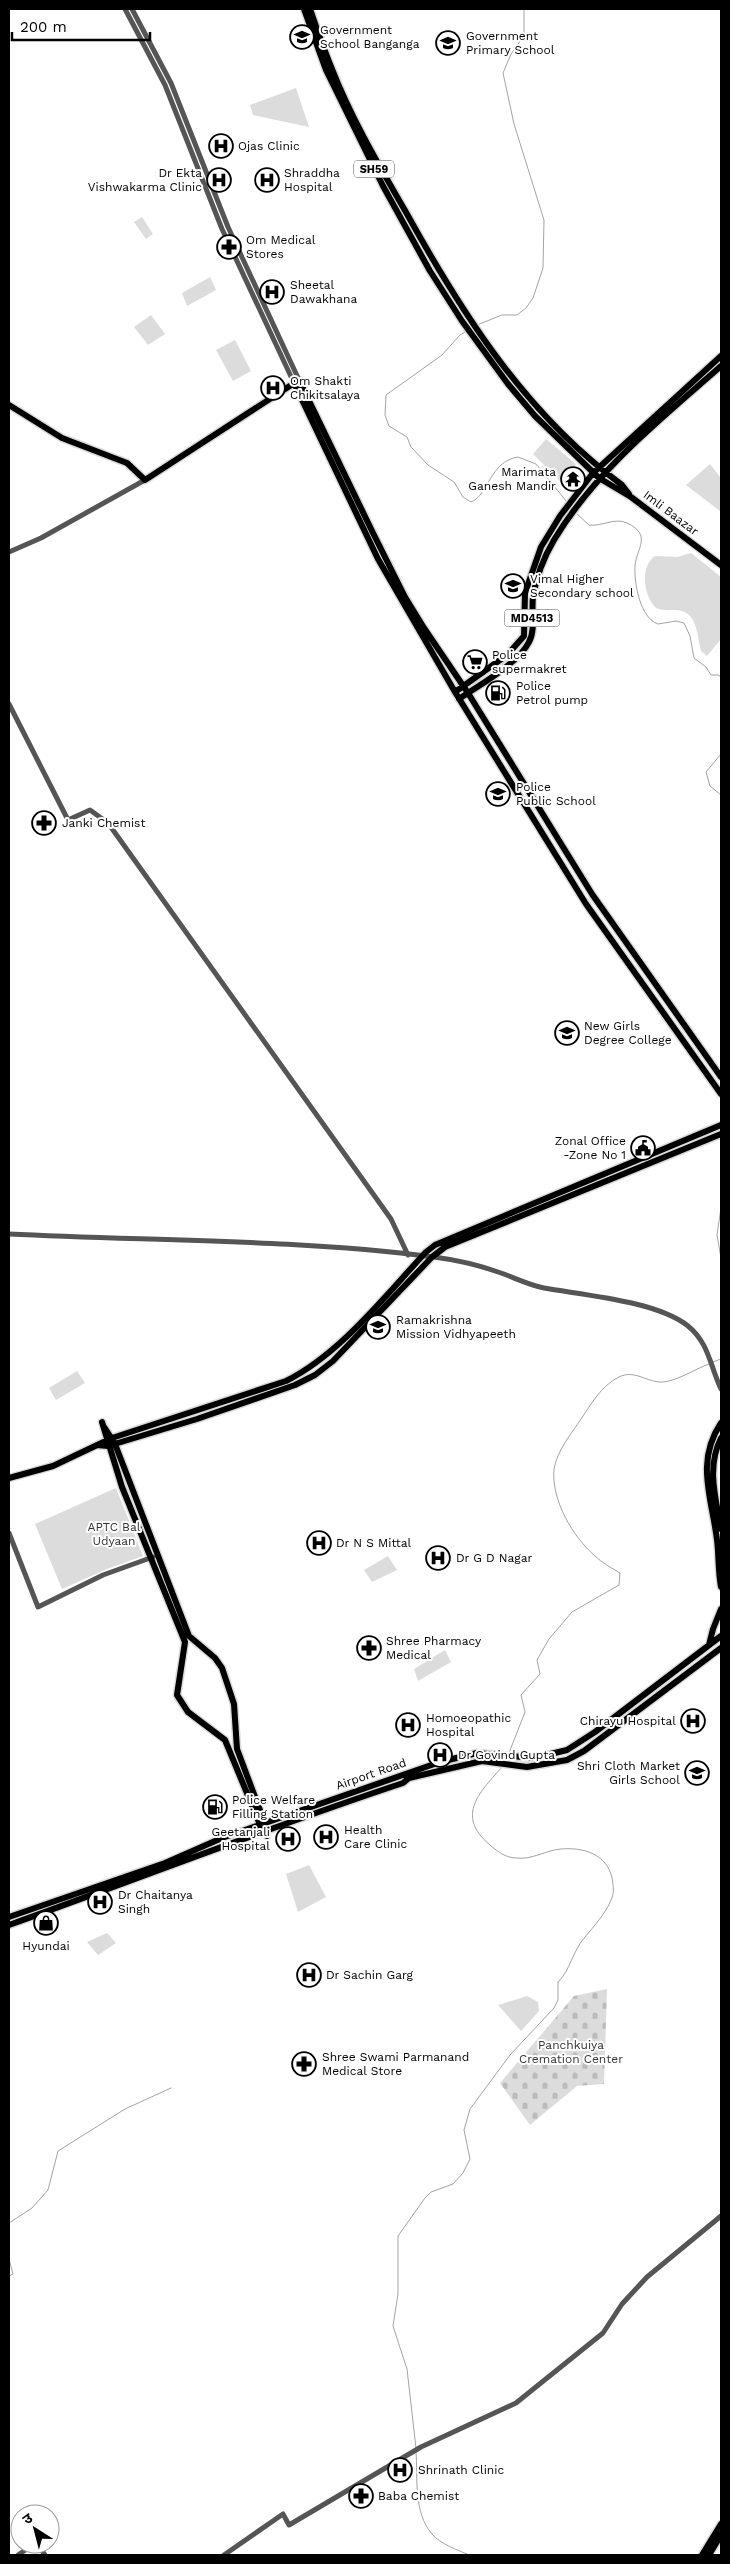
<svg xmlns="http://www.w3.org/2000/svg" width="730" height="2564" font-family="'Work Sans','Noto Sans Devanagari',sans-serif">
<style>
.cemetery{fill:url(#cemetery-stones)}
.park{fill:#dcdcdc}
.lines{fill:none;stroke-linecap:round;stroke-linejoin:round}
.stream{stroke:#a3a3a3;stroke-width:1}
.major-casing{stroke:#dbdbdb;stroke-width:9}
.minor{stroke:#555;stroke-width:5}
.major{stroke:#000;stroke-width:6}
.labels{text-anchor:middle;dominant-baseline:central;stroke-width:4;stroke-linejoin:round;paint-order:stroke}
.shield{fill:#fff;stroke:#4c4c4c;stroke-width:1}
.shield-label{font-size:11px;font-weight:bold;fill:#000}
.poi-label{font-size:12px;fill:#000;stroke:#fff;text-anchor:start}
.street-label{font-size:12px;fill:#000;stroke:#fff}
.park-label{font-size:12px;fill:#333;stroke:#fff}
</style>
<defs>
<pattern id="cemetery-stones" width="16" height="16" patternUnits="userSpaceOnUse" patternTransform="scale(1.25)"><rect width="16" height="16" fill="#dcdcdc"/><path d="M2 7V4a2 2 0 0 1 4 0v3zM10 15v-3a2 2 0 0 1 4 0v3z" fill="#bbb"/></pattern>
</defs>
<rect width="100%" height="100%" fill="#fff"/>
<path class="cemetery" d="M 607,1989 L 604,2084 L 577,2086 L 530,2125 L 500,2083 L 574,1996 Z"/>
<path class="park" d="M 296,88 L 309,127 L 253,115 L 250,105 Z
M 142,217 L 153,234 L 146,239 L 134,222 Z
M 210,277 L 216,290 L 187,306 L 182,293 Z
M 151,315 L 165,334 L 148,345 L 134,327 Z
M 235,340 L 251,371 L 233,381 L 216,350 Z
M 546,439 L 576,464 L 561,482 L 533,454 Z
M 710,464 L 721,478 L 720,511 L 686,485 Z
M 691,553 L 721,577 L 721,639 L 707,656 L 701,651 C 697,636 698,610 675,610 C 668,610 663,611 656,608 C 643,596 640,566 655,556 L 677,557 Z
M 77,1371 L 85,1383 L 56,1400 L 49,1388 Z
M 116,1488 L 143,1556 L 107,1569 L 62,1589 L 35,1524 Z
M 388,1556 L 397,1570 L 372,1582 L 364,1570 Z
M 445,1650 L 451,1662 L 418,1681 L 414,1669 Z
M 309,1865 L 326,1897 L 298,1912 L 286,1874 Z
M 107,1933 L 116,1943 L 98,1955 L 87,1942 Z
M 527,1996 L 538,2002 L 539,2011 L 521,2031 L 498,2005 Z"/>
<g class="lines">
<path class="stream" d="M 477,325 L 502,315 L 517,315 L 526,308 L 533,298 L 543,268 L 544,220 L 514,124 L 503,73 L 511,54 L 524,36 L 524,9
M 467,331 L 460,335 L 442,355 L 386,395 L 385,415 L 389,426 L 407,437 L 411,447 L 428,465 L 454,482 L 463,497 L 471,502 C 489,495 489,462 518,457 L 536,464 L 567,502
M 576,513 L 589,525 C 601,527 615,517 627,523 C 653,535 636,549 635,566 C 634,583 640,618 658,624 L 676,621 L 684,623 L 690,636 L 694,658 L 706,667 L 711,675 L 718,675 L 721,677
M 721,754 L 706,772 L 710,786 L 721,795
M 721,1208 L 717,1235 L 721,1258
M 713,1362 L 721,1359
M 509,1753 L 525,1712 L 521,1695 L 540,1674 L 537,1660 L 549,1639 L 572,1612 L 619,1585 L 620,1573 C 612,1568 602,1563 595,1556 C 573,1537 551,1500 554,1469 C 557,1451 571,1434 581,1419 C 592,1403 601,1386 619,1377 C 635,1369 647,1383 663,1382 C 677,1381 695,1369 709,1364
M 9,2223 L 32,2208 L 48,2190 L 58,2151 L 125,2109 L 171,2088
M 9,2259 L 13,2274 L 9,2276
M 416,2448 L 407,2369 L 393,2326 L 398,2294 L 398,2236 L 425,2198 L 431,2192 L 453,2184 L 463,2173 L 470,2159 L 464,2130 L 470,2109 L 510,2055 L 554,2008 L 558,2000 L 558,1982 C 570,1971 573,1950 585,1937 C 594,1926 606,1913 611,1900 C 615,1892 613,1886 612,1878 C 607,1854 583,1847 561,1849 C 546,1850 532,1860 517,1858 C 506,1858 498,1852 490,1845 C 454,1815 481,1791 503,1766
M 416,2452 C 418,2478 413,2512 432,2534 C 440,2544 458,2550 469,2555"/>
<g class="major-casing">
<path id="major" d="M 304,9 L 326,70 L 383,186 L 430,271 L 462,321 L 508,384 L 535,416 L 599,478 L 631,497 L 721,565
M 310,9 C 317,29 324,50 332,69 C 352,120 380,167 407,214 C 464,317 527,415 622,485 L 629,494
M 294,383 L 378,559 L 455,692 L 586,904 L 721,1094
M 9,405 L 62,438 L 127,463 L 145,480 L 299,380 L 372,531 L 405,597 L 424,628 L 468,693 L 592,894 L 721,1077
M 455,692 L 507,655 L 524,636 L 525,593 L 541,547 L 560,516 L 593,473 L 721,356
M 459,699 C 479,685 518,664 529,642 C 536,629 531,611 533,597 C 536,578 544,557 554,540 C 596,470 661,419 721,366
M 102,1422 L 122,1487 L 185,1642 L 177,1695 L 188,1712 L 225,1740 L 263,1832 L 267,1836
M 721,1423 C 695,1462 712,1498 717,1540 C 719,1556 718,1571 721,1587
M 104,1427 L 115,1444 L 189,1636 L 215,1658 L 222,1668 L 234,1704 L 237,1749 L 266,1826
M 721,1438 C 706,1468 716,1499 721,1529
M 97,1445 L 108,1446 L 197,1419 L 295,1385 L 315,1375 L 333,1361 L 432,1257 L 445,1247 L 721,1134
M 9,1478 L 53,1466 L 112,1438 L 286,1381 C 340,1354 384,1297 426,1252 L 435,1245 L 721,1125
M 709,1645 L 713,1629 L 721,1609
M 9,1917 L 165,1863 L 222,1838 L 440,1762 L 477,1753 L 534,1758 L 567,1750 L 595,1732 L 721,1636
M 9,1925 C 140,1878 270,1827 403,1783 L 409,1778 L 482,1761 L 527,1767 L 567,1760 L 584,1751 L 721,1648
M 702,2555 L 721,2524
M 709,2555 L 721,2535"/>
</g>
<path class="minor" d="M 125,9 L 165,85 L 222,229 L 294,383
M 132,9 L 171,83 L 228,227 L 299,380
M 9,552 L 41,538 L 145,480
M 9,704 L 68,820 L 90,810 L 108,823 L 391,1219 L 408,1255
M 9,1234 C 150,1241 293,1239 434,1257 C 457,1260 479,1265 501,1273 C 515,1278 529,1285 544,1288 C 583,1295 657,1301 688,1326 C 709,1343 710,1366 721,1389
M 9,1533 L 38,1607 L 103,1575 L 153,1557
M 37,2544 L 45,2555
M 18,2555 L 34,2544
M 224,2555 L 283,2514 L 289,2525 L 421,2447 L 516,2403 L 603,2333 L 622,2304 L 647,2277 L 721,2216"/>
<use href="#major" class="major"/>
</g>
<defs>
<g id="school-ring" transform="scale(1.25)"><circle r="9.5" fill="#fff" stroke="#000" stroke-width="1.5"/><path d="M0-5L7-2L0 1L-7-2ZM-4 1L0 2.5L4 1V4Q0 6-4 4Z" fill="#000"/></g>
<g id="hospital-ring" transform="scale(1.25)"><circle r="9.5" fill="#fff" stroke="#000" stroke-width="1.5"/><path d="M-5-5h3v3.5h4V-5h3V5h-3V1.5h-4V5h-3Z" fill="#000"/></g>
<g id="pharmacy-ring" transform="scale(1.25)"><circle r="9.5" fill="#fff" stroke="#000" stroke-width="1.5"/><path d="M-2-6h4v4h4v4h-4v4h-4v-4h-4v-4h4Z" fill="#000"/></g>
<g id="temple-ring" transform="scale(1.25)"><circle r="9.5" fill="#fff" stroke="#000" stroke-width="1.5"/><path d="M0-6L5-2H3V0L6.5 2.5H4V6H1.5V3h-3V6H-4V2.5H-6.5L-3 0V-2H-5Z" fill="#000"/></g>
<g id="supermarket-ring" transform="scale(1.25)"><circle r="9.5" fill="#fff" stroke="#000" stroke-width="1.5"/><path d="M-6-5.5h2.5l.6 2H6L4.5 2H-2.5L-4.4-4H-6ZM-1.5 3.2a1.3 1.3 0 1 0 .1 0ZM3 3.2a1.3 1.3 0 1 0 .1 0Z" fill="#000"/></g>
<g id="fuel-ring" transform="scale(1.25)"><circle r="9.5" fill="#fff" stroke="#000" stroke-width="1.5"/><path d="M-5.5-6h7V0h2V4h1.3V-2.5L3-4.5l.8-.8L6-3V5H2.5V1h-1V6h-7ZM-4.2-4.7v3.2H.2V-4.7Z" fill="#000"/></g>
<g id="civic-ring" transform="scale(1.25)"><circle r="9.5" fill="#fff" stroke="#000" stroke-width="1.5"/><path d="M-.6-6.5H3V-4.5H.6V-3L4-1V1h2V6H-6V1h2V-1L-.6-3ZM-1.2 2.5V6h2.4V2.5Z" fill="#000"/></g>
<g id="shop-ring" transform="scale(1.25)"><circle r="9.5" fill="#fff" stroke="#000" stroke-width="1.5"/><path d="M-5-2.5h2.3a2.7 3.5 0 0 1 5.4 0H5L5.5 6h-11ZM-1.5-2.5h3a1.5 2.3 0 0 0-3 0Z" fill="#000"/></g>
</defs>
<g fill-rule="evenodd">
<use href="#school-ring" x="302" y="37"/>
<use href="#school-ring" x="448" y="43"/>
<use href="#hospital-ring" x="221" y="146"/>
<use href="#hospital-ring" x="219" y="180"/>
<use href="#hospital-ring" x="267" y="180"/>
<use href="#pharmacy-ring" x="229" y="247"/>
<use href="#hospital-ring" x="272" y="292"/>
<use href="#hospital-ring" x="273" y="388"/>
<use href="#temple-ring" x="573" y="479"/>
<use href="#school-ring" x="513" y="586"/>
<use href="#supermarket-ring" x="475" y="662"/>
<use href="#fuel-ring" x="498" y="693"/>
<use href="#school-ring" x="498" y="794"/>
<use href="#pharmacy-ring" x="44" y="823"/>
<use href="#school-ring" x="567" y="1033"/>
<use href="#civic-ring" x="643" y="1148"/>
<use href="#school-ring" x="378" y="1327"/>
<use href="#hospital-ring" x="319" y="1543"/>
<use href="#hospital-ring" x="438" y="1558"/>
<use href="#pharmacy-ring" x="369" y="1648"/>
<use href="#hospital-ring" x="693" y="1721"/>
<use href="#hospital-ring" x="408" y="1725"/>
<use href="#hospital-ring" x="440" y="1755"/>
<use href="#school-ring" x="697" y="1773"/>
<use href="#fuel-ring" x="215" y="1807"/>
<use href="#hospital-ring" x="326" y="1837"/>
<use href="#hospital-ring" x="288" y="1839"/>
<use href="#hospital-ring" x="100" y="1902"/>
<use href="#shop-ring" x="46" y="1923"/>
<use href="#hospital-ring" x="309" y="1975"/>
<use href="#pharmacy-ring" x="304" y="2064"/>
<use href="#hospital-ring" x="400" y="2470"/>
<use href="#pharmacy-ring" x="361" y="2496"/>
</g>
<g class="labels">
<g class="shield">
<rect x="354" y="160.5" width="40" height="17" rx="4"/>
<rect x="504.5" y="609.5" width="55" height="17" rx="4"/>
</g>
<g class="shield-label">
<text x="374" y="169">SH59</text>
<text x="532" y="618">MD4513</text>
</g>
<g class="poi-label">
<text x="320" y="30">Government<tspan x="320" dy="14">School Banganga</tspan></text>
<text x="466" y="36">Government<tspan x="466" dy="14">Primary School</tspan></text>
<text x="238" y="146">Ojas Clinic</text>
<text x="202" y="173" text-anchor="end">Dr Ekta<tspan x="202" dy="14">Vishwakarma Clinic</tspan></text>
<text x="284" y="173">Shraddha<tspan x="284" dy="14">Hospital</tspan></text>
<text x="246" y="240">Om Medical<tspan x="246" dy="14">Stores</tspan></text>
<text x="290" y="285">Sheetal<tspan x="290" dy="14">Dawakhana</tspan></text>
<text x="290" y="381">Om Shakti<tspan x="290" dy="14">Chikitsalaya</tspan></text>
<text x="556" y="472" text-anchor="end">Marimata<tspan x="556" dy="14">Ganesh Mandir</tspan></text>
<text x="530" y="579">Vimal Higher<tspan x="530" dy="14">Secondary school</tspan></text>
<text x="492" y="655">Police<tspan x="492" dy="14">supermakret</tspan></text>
<text x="516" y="686">Police<tspan x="516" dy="14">Petrol pump</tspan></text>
<text x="516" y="787">Police<tspan x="516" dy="14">Public School</tspan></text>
<text x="62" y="823">Janki Chemist</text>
<text x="584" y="1026">New Girls<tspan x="584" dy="14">Degree College</tspan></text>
<text x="626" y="1141" text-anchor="end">Zonal Office<tspan x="626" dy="14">-Zone No 1</tspan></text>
<text x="396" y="1320">Ramakrishna<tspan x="396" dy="14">Mission Vidhyapeeth</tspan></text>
<text x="336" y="1543">Dr N S Mittal</text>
<text x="456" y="1558">Dr G D Nagar</text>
<text x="386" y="1641">Shree Pharmacy<tspan x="386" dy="14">Medical</tspan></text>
<text x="426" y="1718">Homoeopathic<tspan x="426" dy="14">Hospital</tspan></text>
<text x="676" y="1721" text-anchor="end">Chirayu Hospital</text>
<text x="458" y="1755">Dr Govind Gupta</text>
<text x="680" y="1766" text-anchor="end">Shri Cloth Market<tspan x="680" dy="14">Girls School</tspan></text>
<text x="232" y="1800">Police Welfare<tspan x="232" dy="14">Filling Station</tspan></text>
<text x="344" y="1830">Health<tspan x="344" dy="14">Care Clinic</tspan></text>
<text x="270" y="1832" text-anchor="end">Geetanjali<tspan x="270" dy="14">Hospital</tspan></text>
<text x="118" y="1895">Dr Chaitanya<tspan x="118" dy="14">Singh</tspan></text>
<text x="46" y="1946" text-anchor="middle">Hyundai</text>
<text x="326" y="1975">Dr Sachin Garg</text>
<text x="322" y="2057">Shree Swami Parmanand<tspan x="322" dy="14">Medical Store</tspan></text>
<text x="418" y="2470">Shrinath Clinic</text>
<text x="378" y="2496">Baba Chemist</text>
</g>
<g class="street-label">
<text transform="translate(671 513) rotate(37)">Imli Baazar</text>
<text transform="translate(371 1774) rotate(-19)">Airport Road</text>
</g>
<g class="park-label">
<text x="114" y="1527">APTC Bal<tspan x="114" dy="14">Udyaan</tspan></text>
<text x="571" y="2045">Panchkuiya<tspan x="571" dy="14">Cremation Center</tspan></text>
</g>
</g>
<rect width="730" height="2564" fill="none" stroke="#000000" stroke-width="20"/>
<g transform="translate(35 2529) rotate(324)"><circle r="24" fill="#ffffff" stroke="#999999"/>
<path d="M0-4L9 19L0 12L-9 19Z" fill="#000000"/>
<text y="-8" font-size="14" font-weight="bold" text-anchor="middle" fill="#000000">उ</text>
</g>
<path d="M12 32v8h138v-8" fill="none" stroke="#000000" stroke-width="2.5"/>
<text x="20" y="32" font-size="15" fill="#000000" stroke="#ffffff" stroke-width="4" paint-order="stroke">200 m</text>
</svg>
